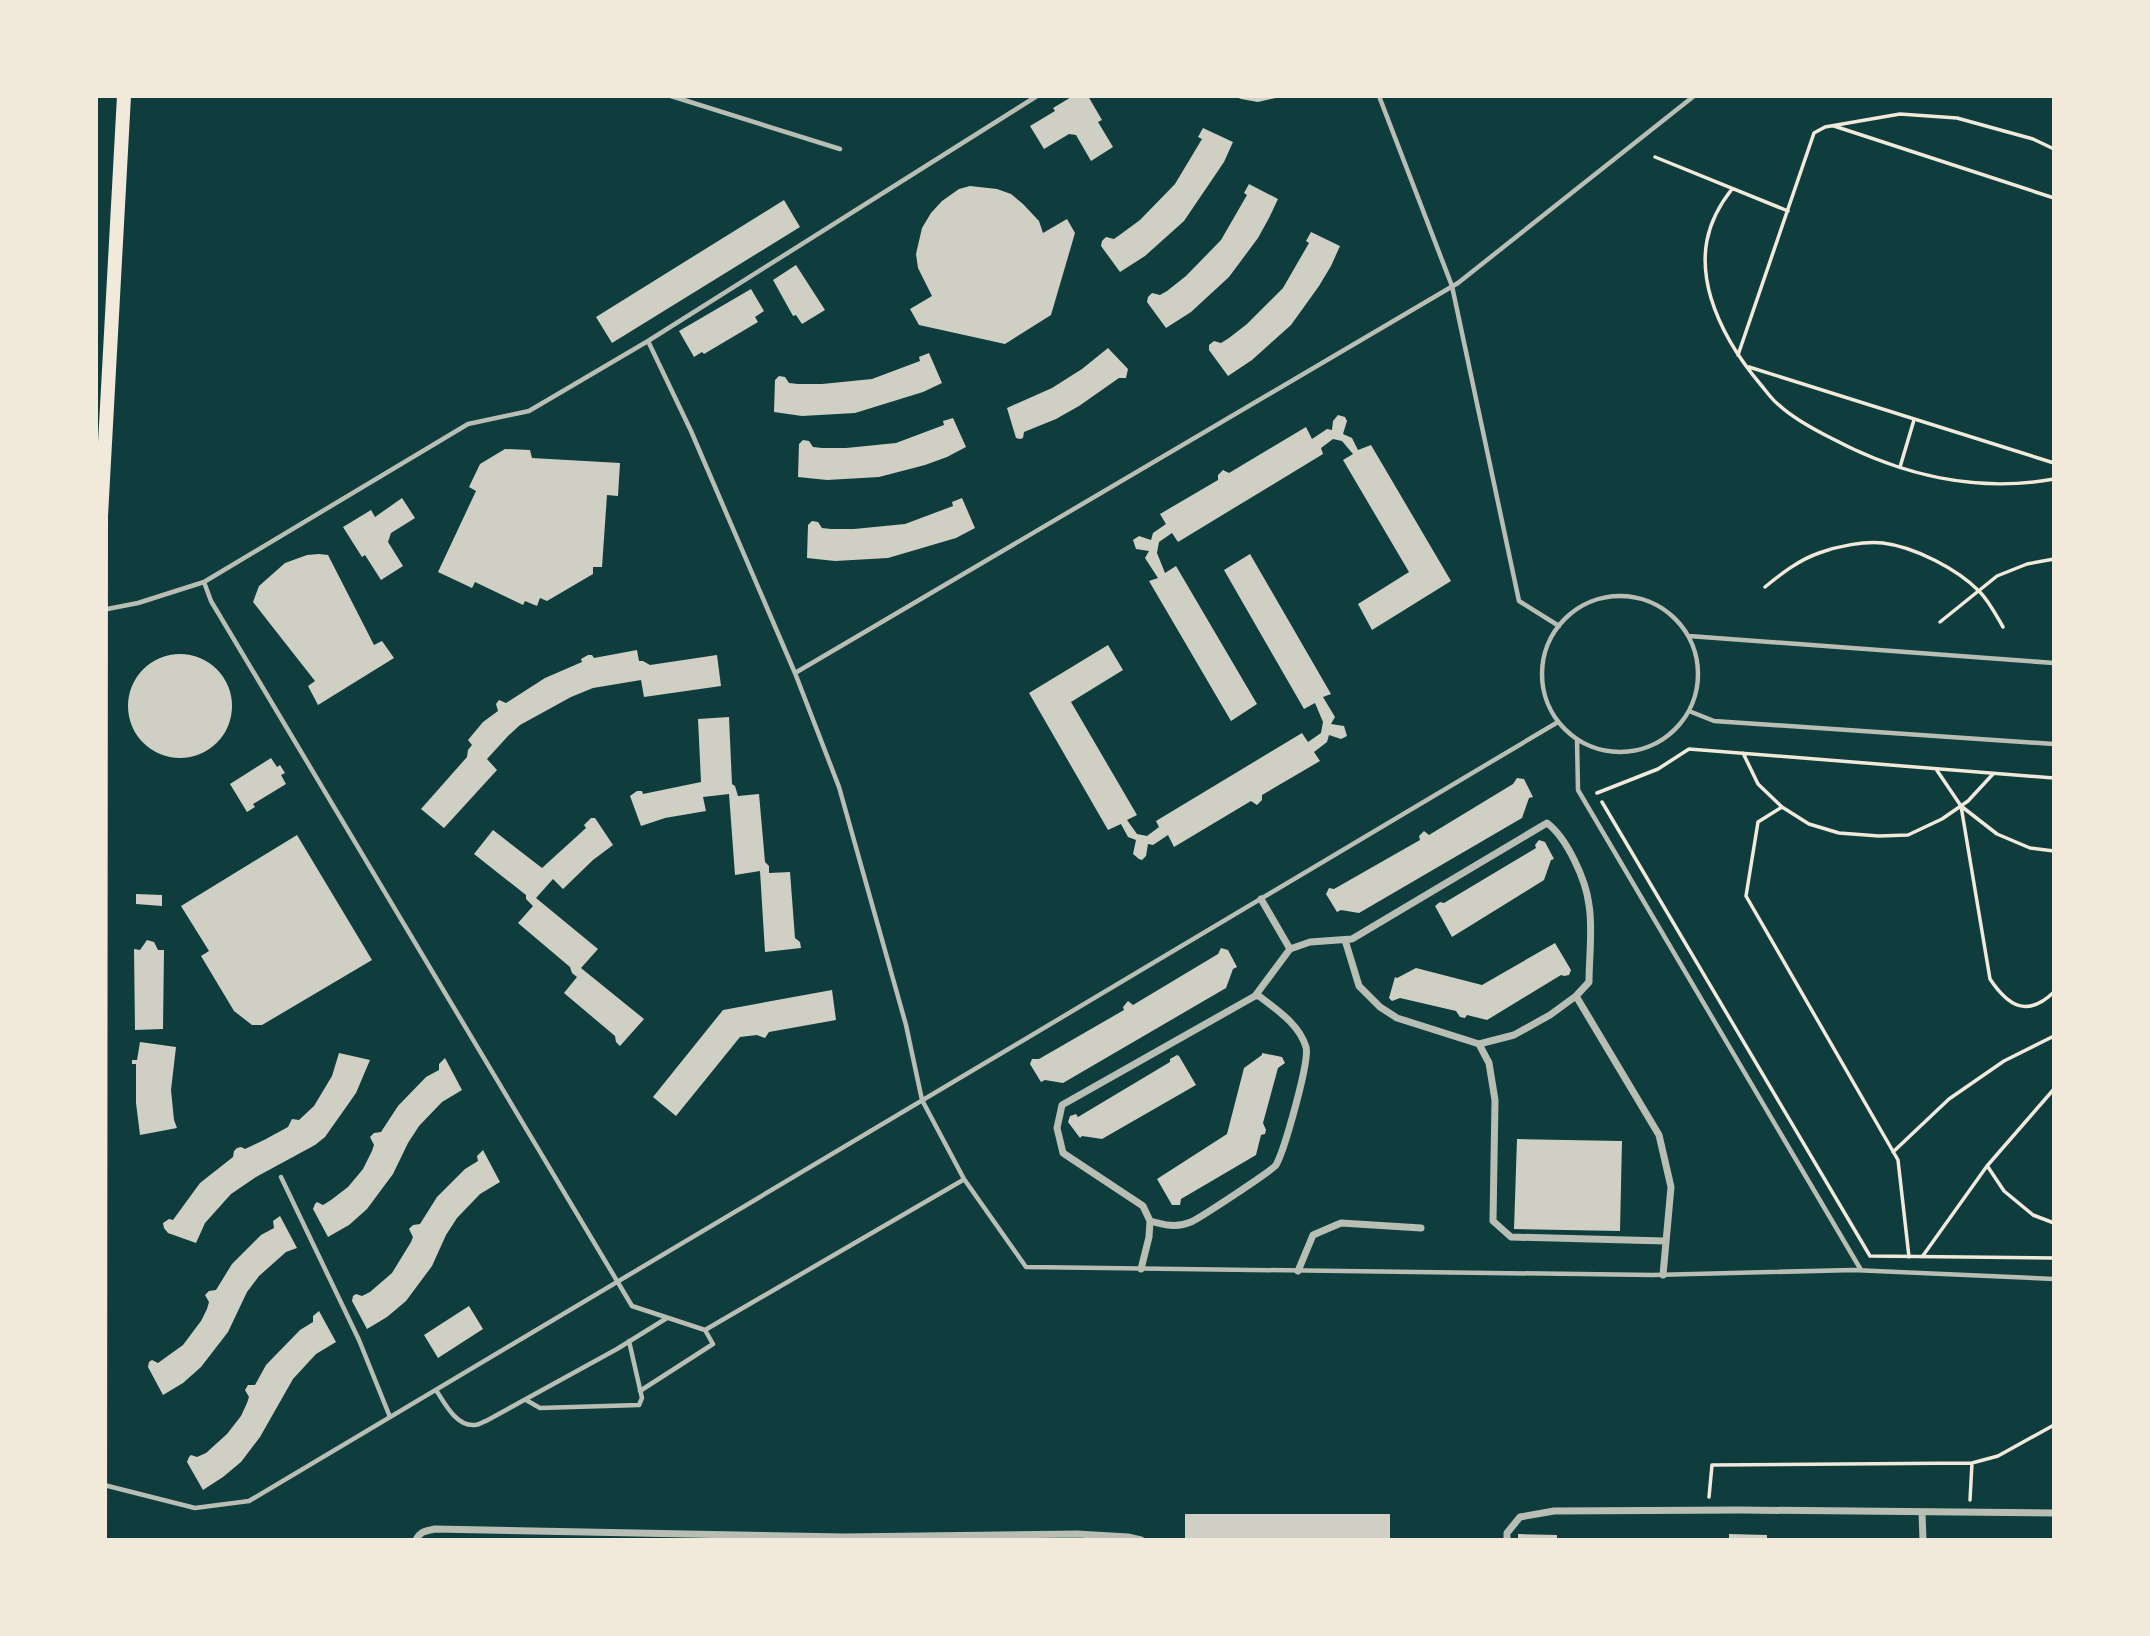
<svg xmlns="http://www.w3.org/2000/svg" width="2150" height="1636" font-family="'Source Serif 4',serif">
<style>
.building{fill:#cfcfc3}
.lines{fill:none;stroke-linecap:round;stroke-linejoin:round}
.path{stroke:#f1e9da;stroke-width:3.5}
.service{stroke:#b8beb3;stroke-width:4.5}
.minor{stroke:#b8beb3;stroke-width:7}
.secondary{stroke:#f1e9da;stroke-width:14}
</style>
<rect width="100%" height="100%" fill="#0f3d3e"/>
<path class="building" d="M 1073,96 L 1088,96 L 1102,120 L 1098,122 L 1113,147 L 1091,161 L 1076,135 L 1069,134 L 1044,149 L 1030,126 L 1055,111 L 1053,108 Z
M 1234,96 L 1280,96 L 1280,97 L 1258,102 L 1241,99 Z
M 1203,128 L 1233,142 L 1224,162 L 1184,221 L 1145,256 L 1120,272 L 1101,246 L 1102,241 L 1106,237 L 1114,239 L 1121,234 L 1140,220 L 1175,184 L 1202,139 L 1198,137 Z
M 1249,184 L 1278,199 L 1269,218 L 1258,238 L 1229,277 L 1191,312 L 1166,328 L 1147,302 L 1148,297 L 1152,293 L 1160,295 L 1167,291 L 1186,276 L 1221,240 L 1247,195 L 1244,193 Z
M 970,186 L 997,189 L 1011,194 L 1023,204 L 1039,221 L 1043,233 L 1067,219 L 1075,233 L 1051,315 L 1005,344 L 919,325 L 910,309 L 932,296 L 918,268 L 916,254 L 922,228 L 931,213 L 942,201 L 959,189 Z
M 784,200 L 800,227 L 612,343 L 596,317 Z
M 1311,232 L 1340,246 L 1331,266 L 1319,286 L 1291,325 L 1252,360 L 1228,376 L 1209,350 L 1209,345 L 1214,341 L 1221,343 L 1229,338 L 1247,324 L 1283,288 L 1309,243 L 1306,241 Z
M 796,265 L 825,310 L 802,324 L 796,315 L 793,316 L 773,280 Z
M 751,289 L 764,311 L 755,317 L 758,322 L 704,354 L 702,352 L 694,357 L 679,331 Z
M 1108,348 L 1128,369 L 1126,378 L 1119,378 L 1079,406 L 1056,419 L 1024,432 L 1023,438 L 1020,439 L 1016,438 L 1007,408 L 1052,388 L 1082,369 Z
M 929,353 L 942,383 L 923,392 L 855,413 L 802,416 L 774,412 L 775,380 L 779,376 L 785,377 L 789,383 L 798,384 L 822,384 L 872,379 L 920,361 L 919,357 Z
M 1338,415 L 1345,417 L 1347,421 L 1343,434 L 1352,438 L 1358,450 L 1371,445 L 1451,581 L 1372,630 L 1358,604 L 1409,572 L 1343,460 L 1353,454 L 1342,441 L 1333,439 L 1321,448 L 1323,454 L 1178,542 L 1172,533 L 1159,542 L 1157,553 L 1165,573 L 1176,566 L 1257,704 L 1231,721 L 1149,581 L 1158,578 L 1145,558 L 1149,551 L 1136,549 L 1133,540 L 1139,536 L 1151,540 L 1153,533 L 1166,524 L 1160,514 L 1218,480 L 1218,475 L 1223,470 L 1229,473 L 1306,427 L 1312,439 L 1327,429 L 1332,430 L 1333,421 Z
M 953,418 L 966,447 L 947,457 L 925,465 L 879,477 L 827,480 L 798,477 L 799,444 L 803,440 L 809,441 L 813,447 L 822,448 L 846,448 L 896,443 L 944,425 L 943,421 Z
M 505,449 L 530,450 L 532,458 L 620,463 L 618,496 L 607,495 L 602,567 L 593,567 L 593,574 L 547,601 L 540,598 L 537,606 L 525,601 L 523,605 L 475,582 L 472,588 L 438,572 L 476,491 L 469,487 L 480,464 Z
M 402,498 L 415,518 L 391,533 L 388,542 L 403,566 L 381,580 L 365,555 L 362,557 L 343,527 L 371,510 L 375,517 Z
M 962,498 L 975,528 L 956,538 L 888,558 L 835,561 L 807,558 L 808,525 L 812,521 L 818,522 L 822,528 L 831,529 L 854,529 L 905,524 L 953,506 L 952,502 Z
M 319,554 L 328,555 L 374,645 L 382,641 L 394,658 L 318,705 L 308,686 L 315,681 L 253,602 L 259,586 L 285,563 L 307,555 Z
M 1250,554 L 1331,694 L 1323,697 L 1335,717 L 1331,724 L 1344,726 L 1347,736 L 1341,739 L 1329,735 L 1327,742 L 1314,752 L 1320,761 L 1262,795 L 1262,800 L 1257,805 L 1251,801 L 1174,847 L 1168,835 L 1153,845 L 1148,844 L 1146,856 L 1142,860 L 1139,859 L 1133,854 L 1136,840 L 1128,837 L 1121,824 L 1108,830 L 1029,693 L 1108,645 L 1123,670 L 1071,702 L 1137,815 L 1127,820 L 1137,834 L 1147,836 L 1159,827 L 1156,821 L 1302,733 L 1308,742 L 1321,733 L 1323,722 L 1315,703 L 1304,709 L 1224,570 Z
M 637,650 L 639,661 L 643,661 L 650,665 L 717,655 L 721,686 L 644,697 L 641,680 L 593,688 L 571,697 L 520,725 L 508,736 L 487,759 L 497,770 L 444,828 L 421,809 L 467,757 L 468,750 L 472,745 L 468,740 L 483,722 L 498,711 L 496,704 L 499,700 L 506,703 L 545,678 L 582,662 L 581,659 L 588,655 L 592,655 L 594,658 Z
M128 706a52 52 0 1 1 104 0a52 52 0 1 1-104 0Z
M 729,717 L 732,784 L 735,786 L 738,796 L 759,794 L 765,862 L 769,866 L 769,873 L 790,872 L 795,938 L 800,942 L 801,948 L 765,952 L 760,871 L 735,875 L 729,794 L 703,797 L 706,811 L 665,818 L 641,826 L 630,796 L 637,791 L 642,791 L 643,794 L 701,782 L 698,719 Z
M 271,758 L 277,767 L 280,765 L 285,773 L 281,775 L 286,784 L 253,804 L 255,807 L 247,812 L 230,784 Z
M 1517,778 L 1524,779 L 1533,797 L 1529,798 L 1522,818 L 1359,913 L 1341,910 L 1337,912 L 1326,894 L 1329,888 L 1334,889 L 1420,840 L 1419,836 L 1424,831 L 1429,835 L 1513,784 Z
M 591,818 L 595,818 L 613,845 L 593,860 L 563,889 L 553,879 L 536,898 L 598,949 L 581,968 L 644,1019 L 620,1046 L 616,1042 L 615,1036 L 564,993 L 577,977 L 572,973 L 570,967 L 518,923 L 533,906 L 526,899 L 526,895 L 474,854 L 493,830 L 542,868 L 586,828 L 584,825 Z
M 297,835 L 372,960 L 262,1025 L 252,1025 L 234,1011 L 201,956 L 209,951 L 181,906 Z
M 1539,840 L 1545,842 L 1554,859 L 1551,860 L 1544,880 L 1452,937 L 1435,906 L 1440,902 L 1444,903 L 1536,848 L 1535,845 Z
M 136,894 L 162,895 L 162,906 L 136,904 Z
M 147,940 L 154,942 L 158,950 L 164,950 L 163,1029 L 135,1030 L 134,949 L 140,950 Z
M 1555,943 L 1571,970 L 1569,975 L 1564,976 L 1561,975 L 1487,1020 L 1467,1015 L 1465,1018 L 1460,1017 L 1456,1011 L 1400,998 L 1392,1001 L 1389,998 L 1395,977 L 1397,978 L 1416,968 L 1482,985 Z
M 1221,948 L 1228,950 L 1237,967 L 1233,969 L 1226,988 L 1063,1083 L 1045,1080 L 1041,1082 L 1030,1064 L 1032,1059 L 1039,1059 L 1124,1010 L 1123,1007 L 1128,1001 L 1133,1005 L 1218,954 Z
M 832,990 L 836,1020 L 769,1032 L 765,1038 L 757,1035 L 740,1037 L 676,1116 L 653,1097 L 723,1010 Z
M 140,1042 L 176,1047 L 171,1090 L 174,1120 L 177,1128 L 140,1135 L 136,1103 L 136,1064 L 132,1064 L 132,1060 L 137,1060 Z
M 339,1053 L 370,1060 L 356,1093 L 325,1137 L 315,1145 L 256,1177 L 231,1194 L 205,1223 L 196,1243 L 168,1233 L 164,1228 L 163,1223 L 169,1219 L 173,1220 L 200,1183 L 233,1157 L 234,1151 L 237,1148 L 241,1147 L 245,1149 L 264,1140 L 288,1127 L 292,1119 L 299,1120 L 314,1106 L 332,1076 Z
M 1262,1053 L 1282,1057 L 1285,1063 L 1278,1068 L 1263,1123 L 1266,1130 L 1265,1134 L 1261,1135 L 1256,1155 L 1181,1199 L 1180,1205 L 1172,1205 L 1157,1179 L 1227,1134 L 1244,1068 L 1262,1055 Z
M 1177,1055 L 1179,1056 L 1196,1085 L 1102,1139 L 1082,1136 L 1080,1138 L 1068,1122 L 1070,1116 L 1076,1114 L 1078,1117 L 1170,1062 L 1170,1059 Z
M 445,1058 L 462,1090 L 442,1102 L 419,1126 L 408,1143 L 393,1174 L 367,1209 L 349,1225 L 328,1237 L 313,1209 L 315,1204 L 317,1202 L 323,1205 L 331,1200 L 348,1187 L 363,1169 L 372,1151 L 374,1145 L 370,1137 L 374,1133 L 381,1132 L 398,1106 L 426,1077 L 439,1070 L 439,1064 Z
M 1517,1139 L 1622,1141 L 1620,1231 L 1514,1229 Z
M 483,1150 L 500,1182 L 480,1194 L 457,1218 L 446,1235 L 432,1266 L 406,1301 L 387,1317 L 367,1329 L 352,1301 L 353,1296 L 356,1294 L 362,1296 L 370,1292 L 392,1273 L 411,1242 L 413,1237 L 409,1229 L 413,1225 L 420,1224 L 437,1197 L 465,1169 L 478,1161 L 477,1156 Z
M 280,1216 L 297,1248 L 286,1252 L 259,1276 L 247,1292 L 228,1332 L 201,1367 L 183,1383 L 163,1395 L 148,1367 L 149,1362 L 152,1360 L 158,1363 L 183,1345 L 201,1321 L 207,1309 L 209,1302 L 205,1295 L 209,1291 L 216,1290 L 232,1264 L 261,1235 L 274,1228 L 273,1221 Z
M 469,1306 L 483,1329 L 438,1358 L 424,1335 Z
M 319,1311 L 336,1342 L 316,1354 L 293,1379 L 260,1437 L 241,1462 L 223,1477 L 203,1490 L 187,1462 L 189,1457 L 191,1455 L 197,1457 L 206,1453 L 227,1434 L 241,1416 L 247,1403 L 249,1397 L 245,1390 L 248,1385 L 255,1385 L 266,1365 L 300,1330 L 313,1322 L 313,1316 Z
M 1185,1514 L 1390,1514 L 1390,1540 L 1185,1540 Z
M 1518,1534 L 1557,1535 L 1557,1540 L 1518,1540 Z
M 1729,1534 L 1767,1535 L 1767,1540 L 1729,1540 Z"/>
<g class="lines">
<path class="path" d="M 1834,126 L 2054,198
M 1655,157 L 1788,211
M 1732,189 C 1705,223 1699,257 1711,298 C 1721,331 1739,359 1761,385 C 1767,392 1772,400 1779,405 C 1794,419 1815,430 1833,439 C 1901,475 1977,493 2054,479
M 1738,355 L 1814,133 L 1825,127 L 1900,114 L 1957,118 L 2033,139 L 2054,149
M 1749,367 L 2054,463
M 1900,467 L 1914,420
M 1765,587 C 1782,573 1799,560 1819,553 C 1838,546 1864,541 1883,543 C 1915,547 1957,569 1979,591 C 1989,601 1996,615 2003,627
M 1940,622 L 1997,576 L 2027,564 L 2054,559
M 1743,753 L 1758,784 L 1782,807 L 1809,824 L 1839,833 L 1879,836 L 1908,835 L 1942,819 L 1968,801 L 1993,774
M 1936,769 L 1961,806 L 1997,834 L 2030,848 L 2054,851
M 1597,793 L 1658,769 L 1689,749 L 2054,778
M 1602,802 L 1870,1256 L 2054,1258
M 1961,806 L 1990,979 C 2008,1006 2027,1018 2054,992
M 1782,807 L 1758,822 L 1746,896 L 1898,1160 L 1909,1257
M 1893,1152 L 1949,1099 L 2004,1061 L 2054,1036
M 1988,1167 L 2004,1191 L 2033,1215 L 2054,1223
M 1922,1257 L 1987,1166 L 2054,1089
M 1709,1497 L 1712,1465 L 1972,1463 L 1998,1456 L 2054,1425
M 1970,1500 L 1972,1463"/>
<path class="service" d="M 671,96 L 840,149
M 1379,96 L 1452,286 L 1519,601 L 1559,626
M 648,341 L 691,431 L 795,673 L 839,787 L 906,1025 L 922,1100 L 964,1179 L 1026,1267 L 1653,1275 L 1853,1270 L 2054,1279
M 204,582 L 211,601 L 632,1306 L 705,1330 L 963,1180
M1542 674a78 78 0 1 1 156 0a78 78 0 1 1-156 0Z
M 102,610 L 138,603 L 204,582 L 468,424 L 529,411 L 648,341 L 1037,96
M 1689,636 L 2054,663
M 795,673 L 1458,283 L 1694,96
M 1689,711 L 1714,721 L 2054,744
M 1577,739 L 1578,790 L 1861,1270
M 281,1177 L 359,1340 L 390,1417
M 436,1390 C 444,1402 456,1427 475,1425 C 479,1425 482,1422 486,1421 L 617,1349 L 667,1318
M 640,1391 L 713,1344 L 705,1330
M 526,1400 L 540,1408 L 639,1405 L 642,1398 L 629,1341
M 104,1485 L 195,1508 L 249,1501 L 1558,722"/>
<path class="minor" d="M 1261,899 L 1290,949
M 1576,996 L 1659,1135 L 1671,1187 L 1663,1275
M 1479,1044 L 1489,1063 L 1495,1100 L 1493,1221 L 1511,1237 L 1665,1241
M 1150,1221 C 1164,1225 1177,1228 1191,1222 C 1200,1218 1273,1170 1276,1165 C 1284,1151 1310,1061 1306,1047 C 1299,1024 1277,1010 1259,996 L 1255,996
M 1141,1269 L 1149,1237 L 1150,1221 L 1143,1206 L 1063,1153 L 1057,1128 L 1062,1105 L 1255,996 L 1290,949 L 1310,942 L 1352,939 L 1547,823 C 1567,838 1586,880 1589,905 C 1593,928 1589,958 1589,982 L 1576,996 L 1550,1015 L 1514,1035 L 1479,1044 L 1397,1018 L 1380,1007 L 1359,986 L 1345,940
M 1298,1271 L 1313,1235 L 1341,1223 L 1421,1228
M 1922,1513 L 1923,1540
M 416,1540 C 420,1531 426,1531 435,1529 L 844,1537 L 1077,1534 L 1128,1537 L 1141,1540
M 1507,1540 L 1507,1533 L 1520,1517 L 1554,1511 L 1740,1510 L 2054,1513"/>
<path class="secondary" d="M 100,1540 L 101,516 L 124,96"/>
</g>
<rect width="2150" height="1636" fill="none" stroke="#f1e9da" stroke-width="196"/>
</svg>
